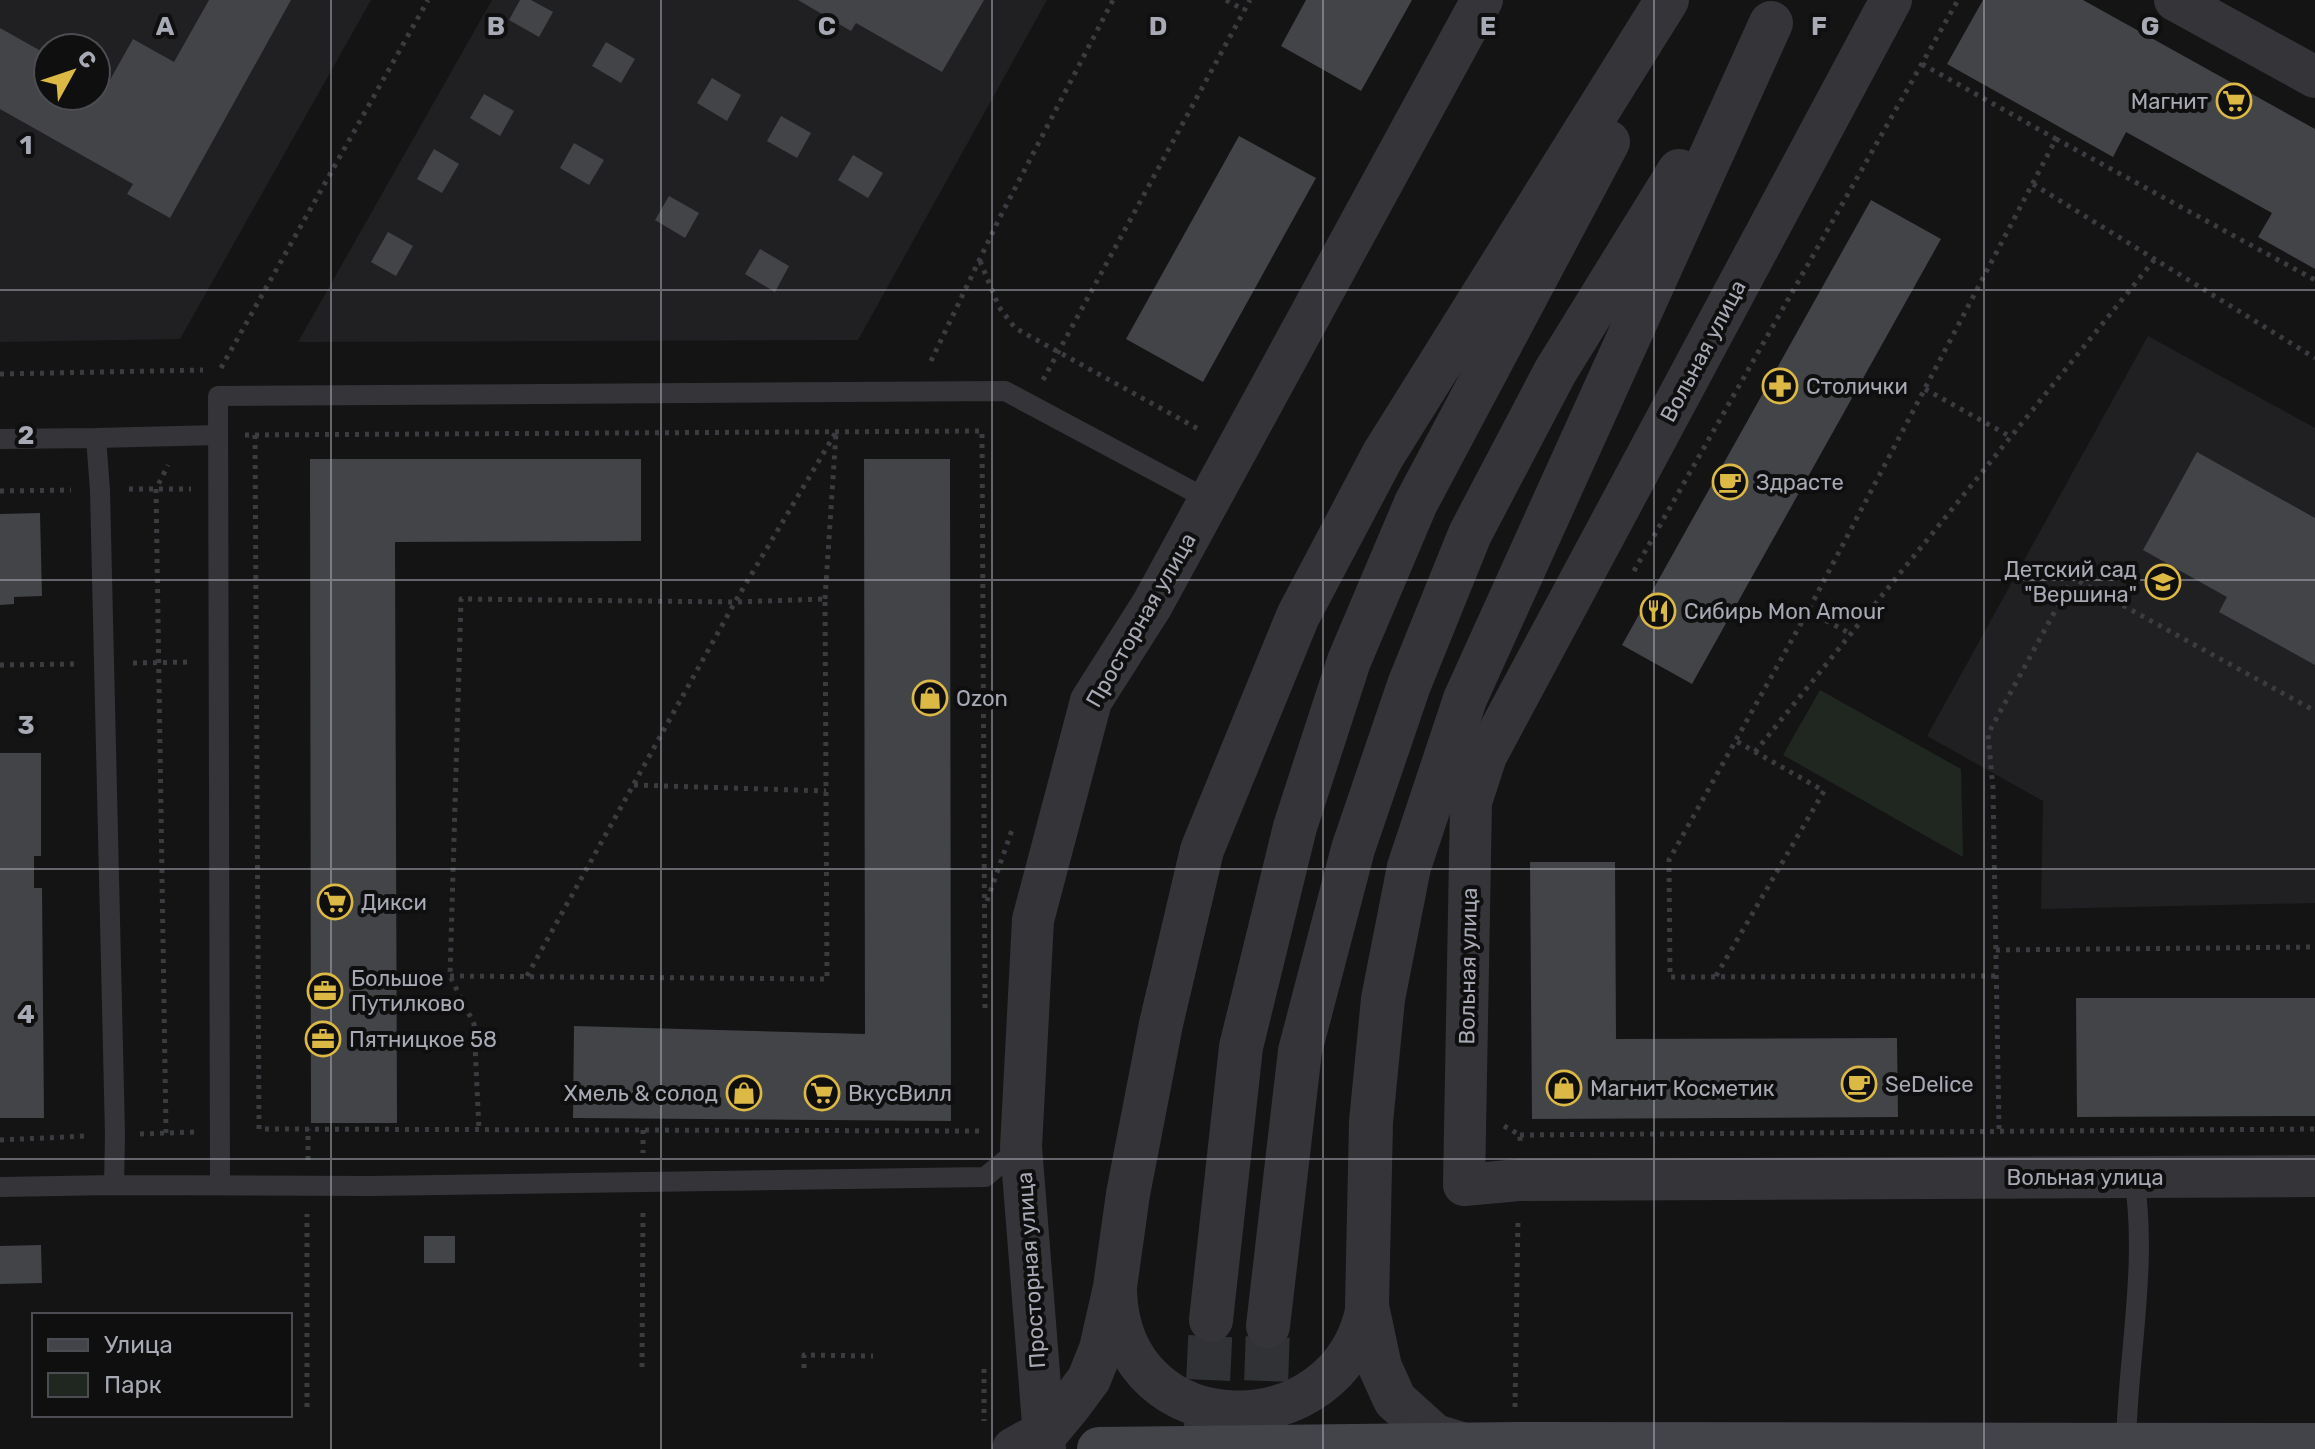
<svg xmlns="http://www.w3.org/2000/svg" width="2315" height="1449" font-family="Rubik,sans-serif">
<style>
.built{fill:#202022;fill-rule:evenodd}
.green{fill:#202721}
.building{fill:#434448}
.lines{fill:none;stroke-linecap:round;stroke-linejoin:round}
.tertiary-tunnel{stroke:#313235;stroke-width:44;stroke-dasharray:44 22;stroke-linecap:butt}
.path{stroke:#3b3c40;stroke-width:5;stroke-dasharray:4 6;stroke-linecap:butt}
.service{stroke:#353539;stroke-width:20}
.minor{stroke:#353539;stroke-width:42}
.tertiary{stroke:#353539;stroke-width:44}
.secondary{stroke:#434449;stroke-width:44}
.grid{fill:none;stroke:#a7a9b4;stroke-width:2;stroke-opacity:0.55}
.labels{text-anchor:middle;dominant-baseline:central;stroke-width:8;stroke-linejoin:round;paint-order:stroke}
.poi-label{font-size:22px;fill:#a7a9b4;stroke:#0f0f10;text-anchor:start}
.street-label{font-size:22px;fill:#a7a9b4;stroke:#0f0f10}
.grid-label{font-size:26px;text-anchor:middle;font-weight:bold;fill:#a7a9b4;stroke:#0f0f10;stroke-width:8;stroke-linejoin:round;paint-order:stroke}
</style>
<rect width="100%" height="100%" fill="#141415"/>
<path class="built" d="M 0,0 L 371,0 L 180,339 L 0,342 ZM 48,48 L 96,48 L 96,96 L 48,96 Z
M 492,0 L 1047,0 L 858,340 L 298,342 Z
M 2148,336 L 2315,428 L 2315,903 L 2041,909 L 2043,801 L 1927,736 Z"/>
<path class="green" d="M 1820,690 L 1961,769 L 1963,857 L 1783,755 Z"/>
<path class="building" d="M 209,0 L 291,0 L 170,218 L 127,194 L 133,184 L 0,109 L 0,28 L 48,55 L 48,96 L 96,96 L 96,82 L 106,87 L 133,39 L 174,62 Z
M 520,0 L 531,0 L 553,12 L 539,37 L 509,20 Z
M 798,0 L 984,0 L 942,72 L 856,23 L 851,31 Z
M 1306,0 L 1412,0 L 1361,91 L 1281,46 Z
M 1983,0 L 2083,0 L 2315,129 L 2315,269 L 2258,237 L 2272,213 L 2126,132 L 2113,157 L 1947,64 Z
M 606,42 L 635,59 L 621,83 L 592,66 Z
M 712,78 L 741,95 L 727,121 L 697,103 Z
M 484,94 L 514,111 L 500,136 L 470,118 Z
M 781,116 L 811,133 L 797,158 L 767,141 Z
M 1239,136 L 1316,178 L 1203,382 L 1126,339 Z
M 574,143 L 604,160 L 589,185 L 560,168 Z
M 434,149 L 459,164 L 442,193 L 417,179 Z
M 853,155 L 883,173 L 868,198 L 838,180 Z
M 669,196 L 699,213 L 685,238 L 655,220 Z
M 1871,200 L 1941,239 L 1692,684 L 1622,645 Z
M 388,232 L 413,246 L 396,276 L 371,262 Z
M 760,249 L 789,266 L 775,292 L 745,274 Z
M 2197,452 L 2315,518 L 2315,665 L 2219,612 L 2227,597 L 2143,550 Z
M 310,459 L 641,459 L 641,541 L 395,542 L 397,1123 L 311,1123 Z
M 864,459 L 950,459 L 951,1121 L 573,1118 L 574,1026 L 865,1034 Z
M 40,513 L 42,596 L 14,597 L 14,604 L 0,605 L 0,514 Z
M 0,753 L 41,753 L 41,856 L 34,856 L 34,888 L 42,888 L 44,1118 L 0,1118 Z
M 1530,862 L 1615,862 L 1616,1039 L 1897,1038 L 1898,1117 L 1532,1119 Z
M 2076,998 L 2315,998 L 2315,1116 L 2077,1117 Z
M 424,1236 L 455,1236 L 455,1263 L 424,1263 Z
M 41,1245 L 42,1283 L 0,1284 L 0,1246 Z"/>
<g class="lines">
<path class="tertiary-tunnel" d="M 1205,1446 L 1211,1320
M 1264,1447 L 1268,1326"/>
<path class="path" d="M 1226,0 L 1244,10
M 1922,64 L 2056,139 L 1808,611 L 1669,860 L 1670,977 L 1996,976
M 2056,139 L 2315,280
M 2033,184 L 2315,358
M 980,261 L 999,307 L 1015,328 L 1202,431
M 931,361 L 999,219 L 1113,0
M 221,368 L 428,0
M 0,374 L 203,370
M 1043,380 L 1250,0
M 1925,389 L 2011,437
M 245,435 L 982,431 L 985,1008
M 255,435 L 259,1129 L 984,1131
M 129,489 L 191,489
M 0,491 L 71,490
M 1634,571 L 1958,0
M 825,599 L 836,433
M 1808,611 L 1851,634
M 133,663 L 191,662
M 0,665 L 75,664
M 1755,752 L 2155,259
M 634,785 L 826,791
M 987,901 L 1013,827
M 1996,950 L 2315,947
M 450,976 L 827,979 L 825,599 L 735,602 L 461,599 L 450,976 L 474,1024 L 479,1130
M 527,976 L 735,602 L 836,432
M 1716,976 L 1824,791 L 1736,741
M 1504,1126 L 1520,1135 L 1520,1143
M 1999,1129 L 1993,788 L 1988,734 L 2073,578 L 2315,711
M 643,1130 L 643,1153
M 166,1133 L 156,489 L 168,465
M 140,1134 L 194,1132
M 1520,1135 L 2315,1129
M 0,1140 L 86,1136
M 308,1160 L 308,1129
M 642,1367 L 643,1211
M 804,1368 L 804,1355 L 873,1356
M 984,1369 L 984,1421
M 307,1407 L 307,1214
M 1515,1407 L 1518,1217"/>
<path class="service" d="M 96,438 L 218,435
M 0,439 L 96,438 L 100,490 L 115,1135 L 114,1185 L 0,1187
M 114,1185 L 370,1186 L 985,1177 L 1020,1148
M 220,1185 L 218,396 L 1005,391 L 1209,500
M 2126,1443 C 2128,1355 2148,1264 2134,1177"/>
<path class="minor" d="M 1891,0 L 1486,756 L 1471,802 L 1464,1185 L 1519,1180 L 2315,1176
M 2175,0 L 2315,77
M 1116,1292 C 1122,1449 1341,1449 1367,1306
M 1045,1449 L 1021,1147 L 1033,920 L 1091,701 L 1152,605 L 1482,0"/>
<path class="tertiary" d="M 1211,1320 L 1241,1047 L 1295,827 L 1349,661 L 1416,503 L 1608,142
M 1268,1326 L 1300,1051 L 1353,849 L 1409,685 L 1470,534 L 1555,372 L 1679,171
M 1465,1445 L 1435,1436 L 1395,1400 L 1380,1367 L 1367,1306 L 1371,1122 L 1383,999 L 1409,867 L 1465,699 L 1771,23
M 1014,1449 L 1049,1430 L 1069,1406 L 1089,1379 L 1101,1349 L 1115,1287 L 1128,1194 L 1161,1024 L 1202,850 L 1298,616 L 1383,455 L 1667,0"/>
<path class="secondary" d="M 1099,1449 L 1516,1444 L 2315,1445"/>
</g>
<path class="grid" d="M 331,0 L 331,1449M 661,0 L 661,1449M 992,0 L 992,1449M 1323,0 L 1323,1449M 1654,0 L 1654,1449M 1984,0 L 1984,1449M 0,290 L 2315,290M 0,580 L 2315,580M 0,869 L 2315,869M 0,1159 L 2315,1159"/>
<defs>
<g id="supermarket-ring" transform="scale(1.8)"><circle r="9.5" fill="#0f0f10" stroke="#dcb945" stroke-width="1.5"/><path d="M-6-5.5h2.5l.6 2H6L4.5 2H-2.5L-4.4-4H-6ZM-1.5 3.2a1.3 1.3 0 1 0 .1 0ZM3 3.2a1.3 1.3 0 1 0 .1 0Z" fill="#dcb945"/></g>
<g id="pharmacy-ring" transform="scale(1.8)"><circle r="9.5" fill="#0f0f10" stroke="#dcb945" stroke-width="1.5"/><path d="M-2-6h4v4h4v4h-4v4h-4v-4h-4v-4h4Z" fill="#dcb945"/></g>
<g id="cafe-ring" transform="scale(1.8)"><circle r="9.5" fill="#0f0f10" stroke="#dcb945" stroke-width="1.5"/><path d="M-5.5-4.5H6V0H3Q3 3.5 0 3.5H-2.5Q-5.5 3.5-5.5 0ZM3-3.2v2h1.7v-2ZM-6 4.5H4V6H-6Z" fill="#dcb945"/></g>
<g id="school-ring" transform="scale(1.8)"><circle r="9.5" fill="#0f0f10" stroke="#dcb945" stroke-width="1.5"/><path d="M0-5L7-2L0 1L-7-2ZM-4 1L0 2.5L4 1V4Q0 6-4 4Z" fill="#dcb945"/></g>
<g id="restaurant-ring" transform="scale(1.8)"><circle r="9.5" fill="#0f0f10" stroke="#dcb945" stroke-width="1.5"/><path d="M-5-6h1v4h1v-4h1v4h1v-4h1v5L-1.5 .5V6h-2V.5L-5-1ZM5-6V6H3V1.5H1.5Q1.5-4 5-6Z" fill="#dcb945"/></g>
<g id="shop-ring" transform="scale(1.8)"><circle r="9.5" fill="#0f0f10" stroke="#dcb945" stroke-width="1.5"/><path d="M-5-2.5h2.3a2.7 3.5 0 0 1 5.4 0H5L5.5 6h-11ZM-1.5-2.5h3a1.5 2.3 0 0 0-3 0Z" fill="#dcb945"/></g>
<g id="office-ring" transform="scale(1.8)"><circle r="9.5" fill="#0f0f10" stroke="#dcb945" stroke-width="1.5"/><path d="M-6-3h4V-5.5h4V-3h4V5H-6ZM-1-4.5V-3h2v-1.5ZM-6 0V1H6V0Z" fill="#dcb945"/></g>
</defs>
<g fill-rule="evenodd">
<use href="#supermarket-ring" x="2234" y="101"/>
<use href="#pharmacy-ring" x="1780" y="386"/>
<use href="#cafe-ring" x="1730" y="482"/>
<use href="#school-ring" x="2163" y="582"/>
<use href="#restaurant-ring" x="1658" y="611"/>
<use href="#shop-ring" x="930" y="698"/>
<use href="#supermarket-ring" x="335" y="902"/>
<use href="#office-ring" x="325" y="991"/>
<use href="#office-ring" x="323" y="1039"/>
<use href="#cafe-ring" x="1859" y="1084"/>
<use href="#shop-ring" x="1564" y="1088"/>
<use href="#shop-ring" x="744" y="1093"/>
<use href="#supermarket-ring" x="822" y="1093"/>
</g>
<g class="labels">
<g class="poi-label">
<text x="2208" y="101" text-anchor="end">Магнит</text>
<text x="1806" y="386">Столички</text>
<text x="1756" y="482">Здрасте</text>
<text x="2137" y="569" text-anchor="end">Детский сад<tspan x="2137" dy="25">"Вершина"</tspan></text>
<text x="1684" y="611">Сибирь Mon Amour</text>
<text x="956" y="698">Ozon</text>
<text x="361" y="902">Дикси</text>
<text x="351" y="978">Большое<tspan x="351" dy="25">Путилково</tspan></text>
<text x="349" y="1039">Пятницкое 58</text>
<text x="1885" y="1084">SeDelice</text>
<text x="1590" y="1088">Магнит Косметик</text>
<text x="718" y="1093" text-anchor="end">Хмель &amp; солод</text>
<text x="848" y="1093">ВкусВилл</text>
</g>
<g class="street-label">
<text transform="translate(1703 351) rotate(-62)">Вольная улица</text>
<text transform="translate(1141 620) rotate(-60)">Просторная улица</text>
<text transform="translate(1468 966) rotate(-89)">Вольная улица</text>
<text x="2085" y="1177">Вольная улица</text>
<text transform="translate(1031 1270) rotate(-94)">Просторная улица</text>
</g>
</g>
<g class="grid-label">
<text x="165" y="35">A</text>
<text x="496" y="35">B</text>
<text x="827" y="35">C</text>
<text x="1158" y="35">D</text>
<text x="1488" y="35">E</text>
<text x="1819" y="35">F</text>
<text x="2150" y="35">G</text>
<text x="26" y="154">1</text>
<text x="26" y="444">2</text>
<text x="26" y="734">3</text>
<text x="26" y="1023">4</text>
</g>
<rect x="32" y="1313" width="260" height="104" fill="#0f0f10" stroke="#4c4d52" stroke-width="2"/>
<rect x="48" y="1339" width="40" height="12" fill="#434449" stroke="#4c4d52" stroke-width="2"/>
<text x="104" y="1353" font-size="24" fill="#a7a9b4">Улица</text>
<rect x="48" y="1373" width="40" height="24" fill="#202721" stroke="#4c4d52" stroke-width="2"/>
<text x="104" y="1393" font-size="24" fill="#a7a9b4">Парк</text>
<g transform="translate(72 72) rotate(50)"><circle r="38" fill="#0f0f10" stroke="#4c4d52" stroke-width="2"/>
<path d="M0-6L14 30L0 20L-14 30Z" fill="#dcb945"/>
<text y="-12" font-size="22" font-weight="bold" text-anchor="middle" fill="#a7a9b4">С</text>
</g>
</svg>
